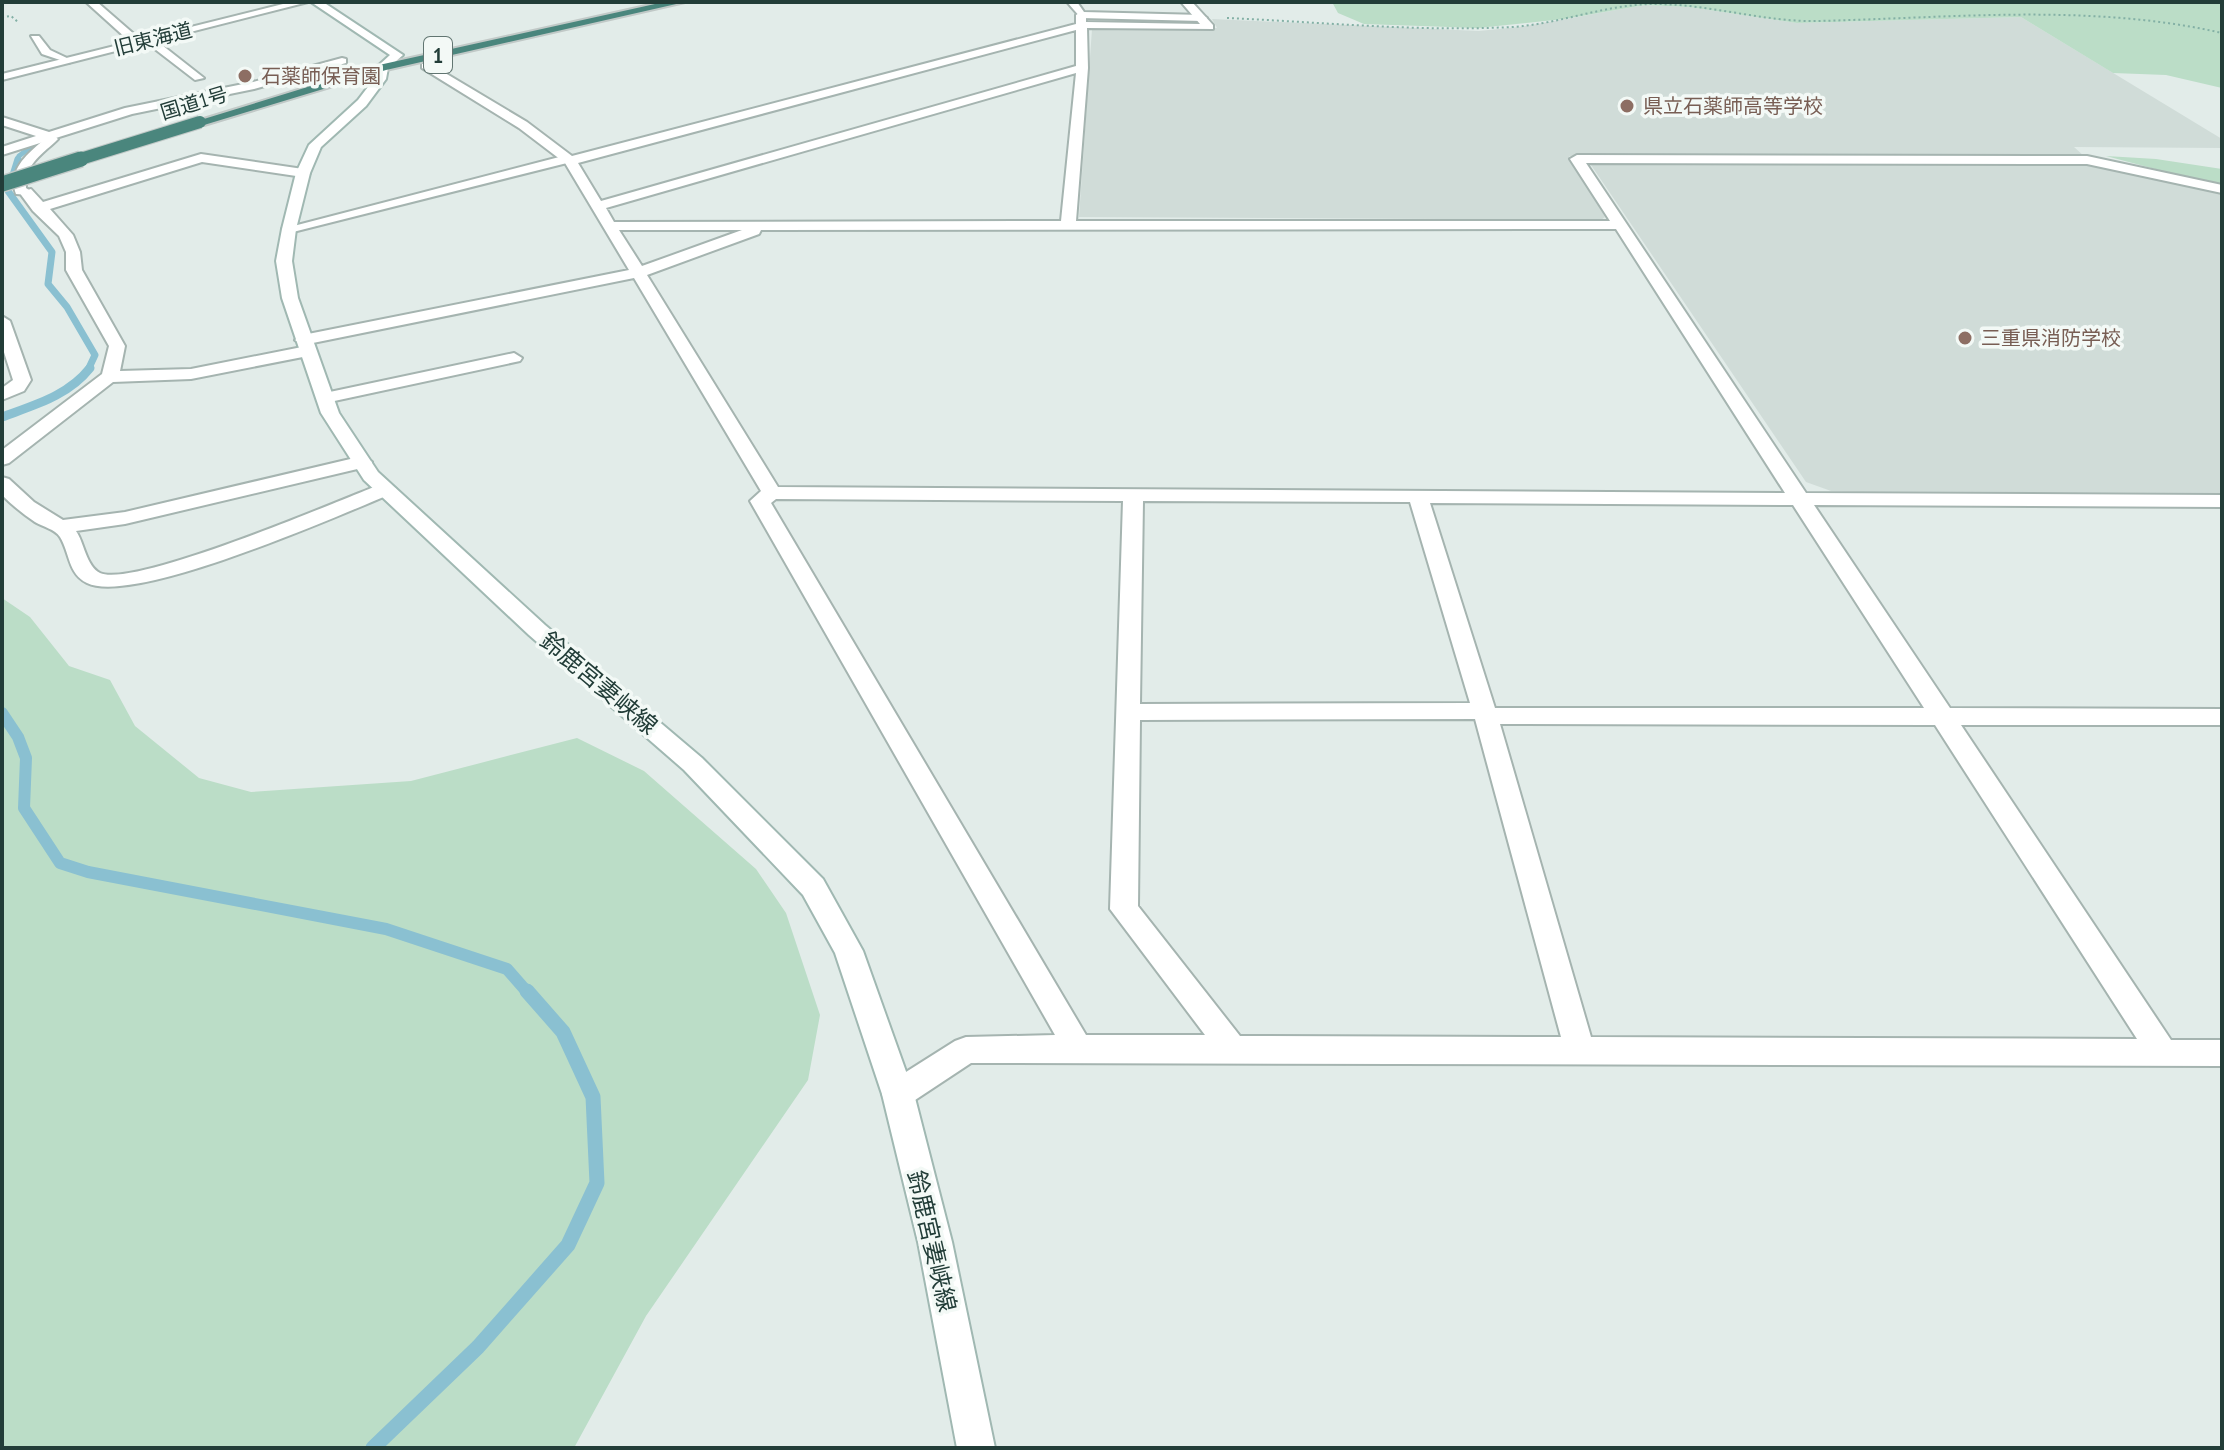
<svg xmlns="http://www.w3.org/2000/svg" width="2224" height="1450" font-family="'PT Sans Narrow','Noto Sans JP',sans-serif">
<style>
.built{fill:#d0dcd8}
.green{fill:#bbddc7}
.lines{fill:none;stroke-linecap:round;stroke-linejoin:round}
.stream-far4{stroke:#8ac0d1;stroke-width:5}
.stream-far3{stroke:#8ac0d1;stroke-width:7}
.stream-far2{stroke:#8ac0d1;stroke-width:9}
.stream-far1{stroke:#8ac0d1;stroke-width:12}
.stream{stroke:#8ac0d1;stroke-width:15}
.service-casing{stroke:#a5b4b0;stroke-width:4}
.minor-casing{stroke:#a5b4b0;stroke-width:4}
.secondary-casing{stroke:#a0b8b2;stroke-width:4}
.trunk-casing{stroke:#c1c9c7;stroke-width:4}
.path{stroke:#83b0a5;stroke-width:2;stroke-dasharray:2 3;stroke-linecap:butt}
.service{fill:#fff;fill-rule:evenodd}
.minor{fill:#fff;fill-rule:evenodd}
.secondary{fill:#fff;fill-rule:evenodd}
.trunk{fill:#4a867d;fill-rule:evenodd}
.trunk-bridge-far1-casing{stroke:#c1c9c7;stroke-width:14;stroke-linecap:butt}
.trunk-bridge-casing{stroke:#c1c9c7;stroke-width:18;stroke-linecap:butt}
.trunk-bridge-far1{stroke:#4a867d;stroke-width:12}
.trunk-bridge{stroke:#4a867d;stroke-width:15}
.education-dot{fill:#8d6e63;stroke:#f3f9f6;stroke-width:3}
.labels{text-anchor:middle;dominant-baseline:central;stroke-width:7;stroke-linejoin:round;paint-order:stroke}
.far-street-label{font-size:20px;fill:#223d38;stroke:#f3f9f6}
.far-education-label{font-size:20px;fill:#785e54;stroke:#f3f9f6;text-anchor:start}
.shield{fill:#f3f9f6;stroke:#617571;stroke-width:2}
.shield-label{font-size:22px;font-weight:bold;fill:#223d38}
.street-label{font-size:24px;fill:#223d38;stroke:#f3f9f6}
</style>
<rect width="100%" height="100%" fill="#e2ece9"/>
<path class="built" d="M 1645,5 L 1689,7 L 1797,23 L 2021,17 L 2222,139 L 2222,148 L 2074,147 L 2084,156 L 1569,156 L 1605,217 L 1601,220 L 1079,217 L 1092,29 L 1217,28 L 1212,19 L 1479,31 L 1519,27 Z
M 1594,163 L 2092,164 L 2222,193 L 2222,493 L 1831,491 L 1806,482 L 1591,165 Z"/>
<path class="green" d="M 1332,2 L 2222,2 L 2222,88 L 2166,75 L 2113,73 L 2021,17 L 1797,23 L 1689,7 L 1645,5 L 1564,19 L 1478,28 L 1364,24 L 1338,13 Z
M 2106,156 L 2156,159 L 2222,169 L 2222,183 L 2208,183 Z
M 2,598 L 30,617 L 69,666 L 110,680 L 135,726 L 199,778 L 251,792 L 411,781 L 577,738 L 644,771 L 756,869 L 786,913 L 820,1015 L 808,1080 L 646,1316 L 574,1448 L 2,1448 Z"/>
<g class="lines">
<path class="stream-far4" d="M 17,161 L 19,156 L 36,143"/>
<path class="stream-far3" d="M 18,159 L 8,191 L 52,252 L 48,284 L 67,307 L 95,355 L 88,370"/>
<path class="stream-far2" d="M 2,417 C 34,405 68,396 90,368"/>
<path class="stream-far1" d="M 2,713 L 18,737 L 26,758 L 24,808 L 60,863 L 88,872 L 386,929 L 507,969 L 528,993"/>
<path class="stream" d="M 373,1448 L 478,1347 L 568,1245 L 597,1183 L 593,1097 L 563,1032 L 527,991"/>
<g class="service-casing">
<path id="service" d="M 86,2 L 97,2 L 135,35 L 153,38 L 204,78 L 195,80 L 147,43 L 127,39 Z
M 1067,2 L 1077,2 L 1084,12 L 1202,15 L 1207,18 L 1202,21 L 1081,18 Z
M 31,36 L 39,36 L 50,50 L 69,59 L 69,63 L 42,54 Z
M 44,134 L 52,134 L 58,139 C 43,154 24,164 26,188 L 32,192 L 30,195 L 16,194 C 7,170 28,153 45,139 Z
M 567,155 L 573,159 L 571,162 L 289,233 L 282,229 Z
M 514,353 L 522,358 L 520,361 L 325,403 L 317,398 L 325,393 Z"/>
</g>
<g class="minor-casing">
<path id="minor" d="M 291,2 L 308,2 L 2,80 L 2,74 Z
M 1181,2 L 1192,2 L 1213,25 L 1213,29 L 1087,28 L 1088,68 L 1076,221 L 1610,221 L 1570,159 L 1577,155 L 2087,156 L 2222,185 L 2222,193 L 2087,164 L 1586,163 L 1806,493 L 2222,495 L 2222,507 L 1814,505 L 1950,708 L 2222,709 L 2222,725 L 1961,725 L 2171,1040 L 2222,1040 L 2222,1066 L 971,1063 L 909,1104 L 898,1108 L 887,1104 L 882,1094 L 887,1084 L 955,1041 L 966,1037 L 1055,1035 L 750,501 L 761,491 L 634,278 L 303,345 L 295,340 L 303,335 L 629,270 L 565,163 L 519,128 L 422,68 L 422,64 L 430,64 L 527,122 L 572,156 L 1076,24 L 1076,15 L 1081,12 L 1086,15 L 1086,22 L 1200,24 ZM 1076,30 L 1076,66 L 601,201 L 578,163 ZM 1076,73 L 1061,221 L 614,222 L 606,208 ZM 1616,229 L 1785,493 L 778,487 L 647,275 L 759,234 L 761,230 ZM 619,230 L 742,230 L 642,266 ZM 776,499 L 1123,501 L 1110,909 L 1205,1035 L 1086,1035 L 771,503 ZM 1143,501 L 1410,502 L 1470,703 L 1140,704 ZM 1430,503 L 1793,505 L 1924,708 L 1495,708 ZM 1475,719 L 1561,1037 L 1240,1036 L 1138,906 L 1140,720 ZM 1500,724 L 1935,725 L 2137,1039 L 1591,1037 Z
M 342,58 L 346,59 L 346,63 L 254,89 L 132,114 L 2,155 L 2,147 L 36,136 L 2,125 L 2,117 L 49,132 L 125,108 L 253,82 Z
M 201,154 L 303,169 L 310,173 L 303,177 L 202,162 L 50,209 L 73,235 L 80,252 L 82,270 L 125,346 L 120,371 L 191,369 L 307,346 L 315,351 L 313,355 L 191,379 L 113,382 L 9,463 L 2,465 L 2,450 L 102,374 L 109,346 L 66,270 L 66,252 L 59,236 L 33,211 L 19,192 L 31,189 L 43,202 Z
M 2,316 L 10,321 L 31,380 L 24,391 L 2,400 L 2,388 L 13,380 L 2,346 Z
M 363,456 L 372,462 L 370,466 L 125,524 L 76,531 C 84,542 86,566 100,573 C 134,588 336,502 379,485 L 386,483 L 396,489 L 393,493 C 340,515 134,606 87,583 C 68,574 70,553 60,537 C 55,529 43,527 35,522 C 23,514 12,505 2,495 L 2,477 L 9,479 L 34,502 L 63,520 L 125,512 Z"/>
</g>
<g class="secondary-casing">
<path id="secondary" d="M 311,2 L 323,2 L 403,55 L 388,68 L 386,79 L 366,106 L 321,147 L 310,173 L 296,229 L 292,261 L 298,298 L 339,413 L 378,472 L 545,625 L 702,758 L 823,879 L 863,951 L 914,1094 L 952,1242 L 995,1448 L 957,1448 L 918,1242 L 882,1094 L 835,953 L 803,895 L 684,770 L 529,635 L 364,480 L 321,413 L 282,298 L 276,261 L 282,229 L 296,173 L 309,145 L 358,100 L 374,79 L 379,65 L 390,55 Z"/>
</g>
<g class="trunk-casing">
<path id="trunk" d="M 664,2 L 685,2 L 386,70 L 204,125 L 194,122 L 379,65 Z"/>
</g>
<path class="path" d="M 2,17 L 11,16 L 18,22
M 1227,18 C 1321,22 1417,32 1512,27 C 1560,24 1606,4 1655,4 C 1709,4 1763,22 1817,21 C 1951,18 2091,3 2222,33"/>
<use href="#service" class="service"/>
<use href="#minor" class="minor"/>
<use href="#secondary" class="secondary"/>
<use href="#trunk" class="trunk"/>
<g class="trunk-bridge-far1-casing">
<path id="trunk-bridge-far1" d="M 74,161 L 200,122"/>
</g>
<g class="trunk-bridge-casing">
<path id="trunk-bridge" d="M 2,184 L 81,159"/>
</g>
<use href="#trunk-bridge-far1" class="trunk-bridge-far1"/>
<use href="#trunk-bridge" class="trunk-bridge"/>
</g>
<g class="education-dot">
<circle cx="245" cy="76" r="8"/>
<circle cx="1627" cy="106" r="8"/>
<circle cx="1965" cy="338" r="8"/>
</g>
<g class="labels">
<g class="far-street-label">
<text transform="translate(153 39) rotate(-14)">旧東海道</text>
<text transform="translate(194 103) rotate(-17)">国道1号</text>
</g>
<g class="far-education-label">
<text x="261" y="76">石薬師保育園</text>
<text x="1643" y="106">県立石薬師高等学校</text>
<text x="1981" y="338">三重県消防学校</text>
</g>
<rect class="shield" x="424" y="37" width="28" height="36" rx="6"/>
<g class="shield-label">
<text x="438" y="55">1</text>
</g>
<g class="street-label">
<text transform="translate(599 683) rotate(40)">鈴鹿宮妻峡線</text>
<text transform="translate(932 1241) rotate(77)">鈴鹿宮妻峡線</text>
</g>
</g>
<rect width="2224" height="1450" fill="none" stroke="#223d38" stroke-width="8"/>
</svg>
